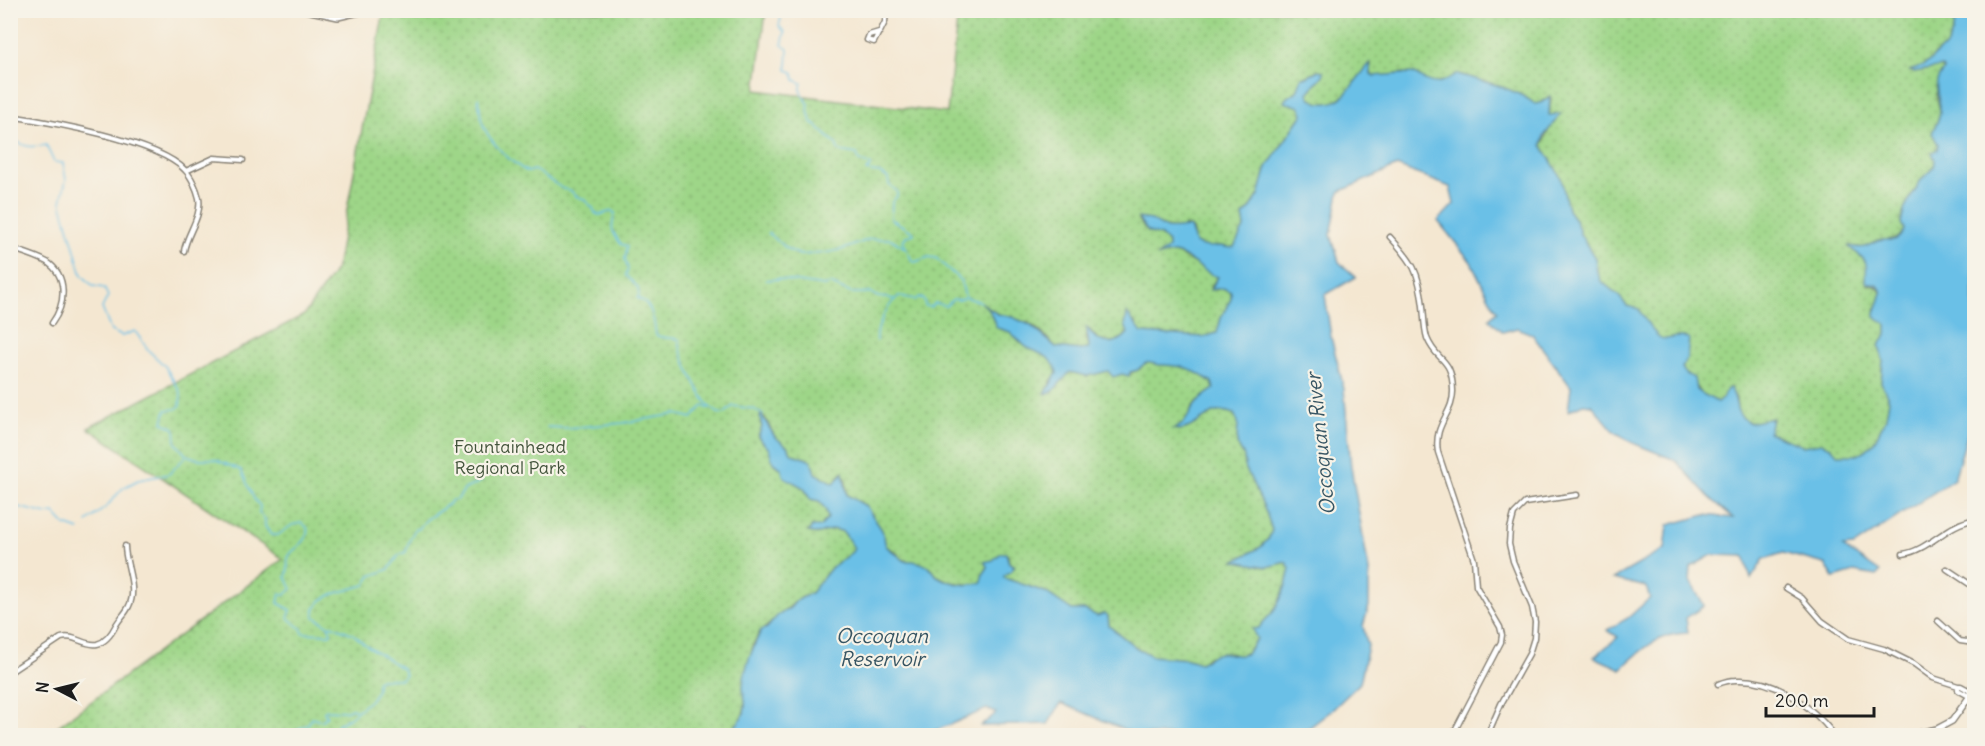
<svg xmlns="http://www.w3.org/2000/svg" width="1985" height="746" font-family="Delius,sans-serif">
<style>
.park{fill:url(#park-dots);stroke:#5d7952;stroke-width:1.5}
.water{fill:#6ac0e7;stroke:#436e82;stroke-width:1.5}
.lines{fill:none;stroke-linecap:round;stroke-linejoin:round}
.stream{stroke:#6ac0e7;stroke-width:1.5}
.minor-casing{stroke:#888276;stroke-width:7}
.tertiary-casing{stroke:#888276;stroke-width:8}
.minor{stroke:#fff;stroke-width:4}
.tertiary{stroke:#fff;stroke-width:5}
.labels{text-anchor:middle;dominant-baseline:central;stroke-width:4.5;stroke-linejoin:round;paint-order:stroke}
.park-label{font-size:18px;fill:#43543c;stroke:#f7f3e8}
.water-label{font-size:20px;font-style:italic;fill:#375563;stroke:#f7f3e8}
</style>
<defs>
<pattern id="park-dots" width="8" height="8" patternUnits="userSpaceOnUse" patternTransform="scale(1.5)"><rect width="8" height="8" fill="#9ed688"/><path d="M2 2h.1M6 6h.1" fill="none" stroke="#88b775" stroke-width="1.8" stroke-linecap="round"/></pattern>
</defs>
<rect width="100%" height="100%" fill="#f7f3e8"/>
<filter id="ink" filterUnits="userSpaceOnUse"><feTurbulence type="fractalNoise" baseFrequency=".0167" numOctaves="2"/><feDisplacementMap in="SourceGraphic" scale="12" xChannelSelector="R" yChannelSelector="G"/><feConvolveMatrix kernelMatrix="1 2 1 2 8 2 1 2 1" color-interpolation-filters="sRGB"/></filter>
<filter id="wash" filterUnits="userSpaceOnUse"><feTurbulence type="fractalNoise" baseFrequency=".008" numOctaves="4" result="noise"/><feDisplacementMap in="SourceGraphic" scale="24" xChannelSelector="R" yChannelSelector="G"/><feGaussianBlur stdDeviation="1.35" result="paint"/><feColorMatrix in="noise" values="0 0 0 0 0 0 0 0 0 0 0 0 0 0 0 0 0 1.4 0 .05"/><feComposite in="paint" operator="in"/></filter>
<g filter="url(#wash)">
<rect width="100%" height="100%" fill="#f4e7d1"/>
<path class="park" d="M 1950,10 C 1957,24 1953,34 1946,47 C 1936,50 1935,57 1927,63 C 1922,67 1916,69 1909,71 L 1914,72 L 1942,67 L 1944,70 L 1936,94 L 1940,111 L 1939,118 L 1932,133 L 1938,144 L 1934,167 L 1921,180 L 1905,207 L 1901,223 L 1904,229 C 1898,244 1891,237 1879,241 C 1865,245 1869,250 1850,246 L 1852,250 L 1863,256 L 1867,265 L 1867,284 C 1886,287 1883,297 1875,310 L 1886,324 L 1886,335 L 1879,346 L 1883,361 L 1881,382 L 1889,400 L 1886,418 L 1874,442 L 1866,450 L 1857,455 L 1843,456 L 1812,445 L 1803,446 L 1769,433 L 1768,430 L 1772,420 C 1755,423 1749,427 1737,412 L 1736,398 L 1729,388 L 1719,402 L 1717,402 C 1695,395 1698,384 1683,372 C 1680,355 1695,359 1681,337 L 1668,340 L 1658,338 L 1640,314 L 1627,306 L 1618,295 L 1601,281 L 1597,272 L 1595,258 L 1580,234 L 1576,221 L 1568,210 L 1561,178 L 1542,145 L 1556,113 L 1551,116 L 1549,115 L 1551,98 L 1549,96 L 1541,103 L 1535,104 C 1516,89 1482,81 1458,74 C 1447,80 1433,88 1421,79 C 1415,75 1412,73 1404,73 C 1394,74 1385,77 1374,76 L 1371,74 L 1371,64 L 1343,97 C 1333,105 1313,107 1308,93 L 1324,74 L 1318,70 L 1306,77 L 1303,77 L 1297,91 L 1287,97 L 1285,102 L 1301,107 L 1303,114 L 1267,167 L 1259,195 L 1250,209 L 1243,216 L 1245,226 L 1234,247 C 1228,249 1226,246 1220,246 C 1209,247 1205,248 1195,243 L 1192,229 L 1188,226 C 1166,234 1158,220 1138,220 L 1148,232 L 1161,236 L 1168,243 L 1168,248 L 1158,256 L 1171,253 L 1178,254 L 1218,277 L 1210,287 L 1214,290 L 1223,288 L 1231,292 L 1231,299 L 1221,318 L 1217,333 L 1204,337 L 1142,333 L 1139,333 L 1136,323 L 1130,319 L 1126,327 L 1128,333 C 1117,346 1099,345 1090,330 L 1086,336 L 1089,346 L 1088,349 L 1081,350 L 1056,347 C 1048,339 1040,330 1030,324 C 1016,317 1000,318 989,308 L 997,328 L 1011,332 L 1021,343 L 1047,357 L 1055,365 L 1057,373 L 1051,381 L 1049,389 L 1070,372 L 1087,376 L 1108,371 L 1126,375 L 1140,369 L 1143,364 L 1148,362 L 1163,365 L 1186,366 L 1212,382 L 1214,389 C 1207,394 1199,399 1193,406 C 1187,415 1187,425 1174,429 C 1196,435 1207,402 1234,414 L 1238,421 L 1237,444 L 1244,456 L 1245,467 L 1265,509 L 1272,530 L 1269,538 L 1261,547 L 1236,560 L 1267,567 L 1287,562 L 1291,568 C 1287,584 1282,600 1272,613 C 1267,619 1263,621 1259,628 L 1256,629 L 1257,639 L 1246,653 L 1240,656 L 1230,653 L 1207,657 L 1200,663 L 1188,659 L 1152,656 L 1137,648 L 1109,626 L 1108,616 L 1097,616 L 1085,610 L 1072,610 L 1045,592 L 1004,578 L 1003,576 L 1012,570 L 1014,565 L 1009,563 L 1008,555 L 1001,553 C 991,562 983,570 982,583 L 975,585 L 950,582 L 936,575 L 932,569 L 902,559 L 896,552 L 886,546 L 882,530 L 866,506 L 847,495 L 846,481 L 842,472 L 834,483 L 815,473 L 811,460 L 792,454 L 788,447 L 775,437 L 765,418 L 760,418 L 762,427 L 758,437 L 769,449 L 775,465 L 781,468 L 784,476 L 804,488 L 807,495 C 818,500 826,505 828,518 L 820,527 L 812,527 L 808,532 L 819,534 L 833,529 L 841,531 L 845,534 L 854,548 L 852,552 L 831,568 L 811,593 L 796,601 L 759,633 L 753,645 L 744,693 L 746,696 C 745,705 745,713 740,721 C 736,727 732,727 728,735 L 590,735 L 584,724 L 580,724 L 583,735 L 540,735 L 519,731 L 510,736 L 491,733 L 450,736 L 425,732 L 404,736 L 45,736 L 283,559 L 88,428 L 304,315 L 336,269 L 384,11 L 766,11 L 756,90 L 947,113 L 958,11 Z"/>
<path class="water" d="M 1950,11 L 1974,11 L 1974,413 L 1954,479 L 1854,546 L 1843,547 L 1880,572 L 1876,576 L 1854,572 L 1834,578 L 1825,564 L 1783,553 L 1764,559 L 1751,579 L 1744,556 L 1712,555 L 1691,567 L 1690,581 L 1704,606 L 1686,618 L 1688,633 C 1658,633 1641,650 1621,669 L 1594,657 L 1618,637 L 1607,630 L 1628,618 L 1650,598 L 1646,587 L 1613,579 L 1665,549 L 1668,525 L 1705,515 L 1733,518 L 1708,496 L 1675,460 L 1633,443 L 1615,432 L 1592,405 L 1583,404 L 1568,411 L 1571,387 L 1532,334 L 1517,328 L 1503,332 L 1489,319 L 1497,311 L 1489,298 L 1471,262 L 1438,221 L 1454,204 L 1450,187 L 1397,166 L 1339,192 L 1331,235 L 1339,262 L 1356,277 L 1325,295 L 1331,337 L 1344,389 L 1351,467 L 1369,571 L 1369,606 L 1363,626 L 1368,646 L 1360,683 L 1331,711 L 1310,727 L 1291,736 L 1133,735 L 1133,733 L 1061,703 L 1048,724 L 981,726 L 996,713 L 987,709 L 925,735 L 728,735 C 732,727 741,723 744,713 C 748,698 742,695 743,685 C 745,665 753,648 761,630 L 767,628 L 777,616 L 790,608 L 796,601 L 811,593 L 831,568 L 852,552 L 854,548 L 845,534 L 841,531 L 833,529 L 819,534 L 808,532 L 812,527 L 820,527 L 828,518 L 826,510 L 819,501 L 810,499 L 804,488 L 784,477 L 781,468 L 773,463 L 769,449 L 758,437 L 762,427 L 760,418 L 761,414 L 775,437 L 788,447 L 792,454 L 811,460 L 815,473 L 834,483 L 843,472 L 847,495 L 866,506 L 882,530 L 886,546 L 905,561 C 914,560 925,563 932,570 C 938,575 931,572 939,577 C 951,584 969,587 982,582 L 982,576 L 988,567 L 984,562 L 993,560 L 1001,553 L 1006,553 L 1009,563 L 1015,566 L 1012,570 L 1004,576 L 1004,578 L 1045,592 L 1072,610 L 1085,610 L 1097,616 L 1105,613 L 1108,616 L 1109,626 L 1137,648 L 1152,656 L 1188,659 L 1200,663 C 1207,659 1212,654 1221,653 C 1229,652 1239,658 1245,654 C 1250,651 1253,643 1257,639 L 1252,629 L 1259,628 C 1263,621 1267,619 1272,613 C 1282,600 1287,584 1290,568 L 1286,562 L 1267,567 L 1235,561 L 1261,547 L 1269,538 L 1272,530 L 1265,509 L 1245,467 L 1244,456 L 1237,444 L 1238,422 L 1234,414 C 1207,402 1196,435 1173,429 C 1187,425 1187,415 1195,405 C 1200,398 1207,394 1214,389 L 1212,382 C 1187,368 1193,367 1163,365 C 1149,365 1149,357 1138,370 L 1130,372 L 1129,376 L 1122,374 L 1113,377 L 1108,371 L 1087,376 L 1070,372 L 1053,391 L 1046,394 L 1045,393 C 1050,388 1052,379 1057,373 L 1055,366 L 1047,357 L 1026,347 L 1010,332 L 997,328 L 989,310 L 981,302 L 997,314 L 1010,316 L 1030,325 L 1056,347 L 1081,350 L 1088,349 L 1089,346 L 1086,326 C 1089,330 1092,335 1096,338 C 1107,346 1120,343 1128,333 L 1125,325 L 1127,313 L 1142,333 L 1204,337 L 1217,333 L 1221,318 L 1231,299 L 1231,292 L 1223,288 L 1210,290 L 1218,277 C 1203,274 1186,252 1172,253 C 1167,253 1162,255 1157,257 L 1168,248 L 1168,243 L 1161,236 L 1148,232 L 1138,218 L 1151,220 L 1167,229 L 1190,227 L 1195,243 C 1205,248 1209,247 1219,246 C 1226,246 1228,249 1234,247 L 1245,226 L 1243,216 L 1250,209 L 1259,195 L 1267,167 L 1303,114 L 1301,107 L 1284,102 C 1286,95 1292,96 1297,91 L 1302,77 L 1307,77 L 1318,70 L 1323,71 L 1324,74 L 1308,93 C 1313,107 1333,105 1343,97 L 1370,63 L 1371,74 L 1374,76 L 1413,73 C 1433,86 1436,86 1458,74 C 1482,81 1515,88 1535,104 L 1541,103 L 1550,96 L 1549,115 L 1561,114 L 1544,136 L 1542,145 L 1561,178 L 1568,210 L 1576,221 L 1580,234 L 1595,258 L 1597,272 L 1601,281 L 1618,295 L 1627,306 L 1639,309 C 1641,315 1643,317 1647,322 C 1666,352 1665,332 1689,338 L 1687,358 L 1682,368 L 1686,374 L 1694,378 L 1696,390 L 1717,402 L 1723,398 L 1727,389 L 1730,388 C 1741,404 1730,411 1750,423 L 1772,418 L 1769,433 L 1803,446 L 1821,443 L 1831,447 L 1838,455 L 1857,455 L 1866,450 L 1874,442 L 1886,418 L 1889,400 L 1881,382 L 1883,361 L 1879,346 L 1886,335 L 1886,324 L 1875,316 C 1874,307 1889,291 1876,285 C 1873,284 1869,284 1866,282 C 1867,257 1868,262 1849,247 L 1850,246 C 1868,250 1864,246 1879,241 C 1891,237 1897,246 1904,229 L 1901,223 L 1905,207 L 1921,180 L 1934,167 L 1935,160 L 1932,153 L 1937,149 L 1938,144 L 1932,133 C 1935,126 1940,119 1940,111 C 1940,95 1930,83 1944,70 L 1942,67 L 1914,72 L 1909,71 C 1916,69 1922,67 1927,63 C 1935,57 1937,50 1946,47 C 1953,34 1957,24 1950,11 Z"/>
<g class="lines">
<path class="stream" d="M 775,10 L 779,12 L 781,18 L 779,26 L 785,32 L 782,45 L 788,49 L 787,70 L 793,72 L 795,80 L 802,83 C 798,92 804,97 809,104 L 808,110 L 811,122 C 821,128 826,137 835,142 L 839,151 L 857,154 L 859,161 L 871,165 L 870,168 L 866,171 L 880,173 L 888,178 L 889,185 L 897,191 L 897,196 L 892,202 L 891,219 L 913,232 L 914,234 L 906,236 L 903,241 L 912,261 L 915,262 L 929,257 L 936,258 L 961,281 L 965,297 L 981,302
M 478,98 C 480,106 480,115 482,122 C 488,141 511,163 528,172 L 533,170 L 536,171 L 563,189 L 570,190 L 576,196 L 584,199 L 593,208 L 595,213 L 599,215 L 612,211 L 615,213 C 611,229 610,229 621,244 L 627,246 L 625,260 L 628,269 L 626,275 L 638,288 L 639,295 L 637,298 C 653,303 654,322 656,335 C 665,340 673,336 680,340 C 677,352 701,395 709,406
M 10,135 C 22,148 31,148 46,145 L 54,162 L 63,163 L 66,180 L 61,202 L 82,275 L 93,286 L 104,288 L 108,296 L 102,308 L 111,331 L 122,336 L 135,331 L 149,351 L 165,366 L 181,393 L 180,406 L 176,409 L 166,410 L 163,423 L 175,428 L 176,443 L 186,455 L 198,459 L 214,459 L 241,470 L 254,499 L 260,506 L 259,513 L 265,519 L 265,526 L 271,535 L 278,535 L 292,525 L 301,523 L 307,527 C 310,541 298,545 290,554 C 284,562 291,567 286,577 L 292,589 L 286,594 L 280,594 L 278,603 L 291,610 L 288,618 L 301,628 L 303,633 L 329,634 L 331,633 L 329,626 L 331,625 L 353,634 L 366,645 L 403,669 L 405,675 L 401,679 L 381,679 L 377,681 L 377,690 L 370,700 L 349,718 L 338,724 L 333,732 L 336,736
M 768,233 L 787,249 L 800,255 L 825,253 L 844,249 L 870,239 L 891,239 L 907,249
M 766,280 L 778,279 L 824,286 L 830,284 L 851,293 L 871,293 L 878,297 L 894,299
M 877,341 C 875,327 888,304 899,296 L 908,299 L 912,298 L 915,300 L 919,297 L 924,300 L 925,306 L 930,307 L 935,303 L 946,306 L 953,299 L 959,300 L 965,297
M 547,427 L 567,428 L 623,423 L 676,414 L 692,418 L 703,406 L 708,408 L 710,407 L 718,413 L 724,414 L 733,406 L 754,409 L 763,415
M 10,505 L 47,514 L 54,513 L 65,525 L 79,530
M 87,522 L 106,507 L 123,488 L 138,480 L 169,474 L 185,457
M 329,626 L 315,617 L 314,609 L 322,600 L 333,594 L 365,585 L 371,576 L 389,569 L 399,555 L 406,552 C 407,544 411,537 415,529 L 419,529 C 426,515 443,512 452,500 L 457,500 L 465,489 L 482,481
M 293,736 L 297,730 L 307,725 L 312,718 L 321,721 L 327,716 L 324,712 L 326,710 L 345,711 L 352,708 L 356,710"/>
</g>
</g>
<g filter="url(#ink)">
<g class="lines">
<g class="minor-casing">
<path id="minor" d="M 879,32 L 874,42 L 867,40 L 869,35 Z
M 880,32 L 885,22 L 886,10
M 10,116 C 50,122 158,141 185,170 C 191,176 197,189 199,198 C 202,217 187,233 184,251
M 186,171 L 214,158 L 243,160
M 1390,237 C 1413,262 1419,271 1423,306 C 1424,316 1424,328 1427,338 C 1437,363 1452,356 1453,390 C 1454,414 1433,423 1438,452 L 1474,560 L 1476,586 L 1500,627 L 1502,635 L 1501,642 L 1452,736
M 10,248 C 22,252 36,256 47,262 C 68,276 66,304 52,323
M 1903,554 C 1930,550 1947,523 1974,520
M 1947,569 L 1974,587
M 1786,588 L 1802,598 L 1822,621 L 1848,639 L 1884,649 L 1914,664 L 1933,678 L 1958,686
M 1938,621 L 1960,641 L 1974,643
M 10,672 L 61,638 C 75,634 83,646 97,644 C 106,642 112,633 116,625 C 120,618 126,613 129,606 C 138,588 125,565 125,546
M 1718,684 C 1723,682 1730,680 1736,680 C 1776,678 1812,706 1835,736
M 1974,693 L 1961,686 L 1958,686 L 1958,690 L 1974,699
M 1487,736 L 1501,704 L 1529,654 L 1534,638 L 1535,622 L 1532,607 L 1513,561 L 1509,544 L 1510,529 L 1514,514 L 1525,503 L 1577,495"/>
</g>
<g class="tertiary-casing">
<path id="tertiary" d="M 306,10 L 338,17 L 368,10
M 1907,736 L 1937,729 L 1952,721 L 1970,696 L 1970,691 L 1974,683"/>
</g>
<use href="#minor" class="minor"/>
<use href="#tertiary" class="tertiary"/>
</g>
</g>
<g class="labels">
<g class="park-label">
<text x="510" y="446">Fountainhead<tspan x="510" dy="21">Regional Park</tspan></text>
</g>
<g class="water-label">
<text transform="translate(1320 444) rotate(-96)">Occoquan River</text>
<text x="882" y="635">Occoquan<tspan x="882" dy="23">Reservoir</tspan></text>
</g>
</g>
<rect width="1985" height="746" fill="none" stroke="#f7f3e8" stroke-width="36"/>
<g transform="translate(57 689) rotate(277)" stroke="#f7f3e8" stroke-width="4.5" paint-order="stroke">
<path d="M0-4.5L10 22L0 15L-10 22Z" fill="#1c1c1c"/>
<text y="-9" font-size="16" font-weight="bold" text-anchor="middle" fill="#1c1c1c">N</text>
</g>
<path d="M1766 707v9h108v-9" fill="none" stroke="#1c1c1c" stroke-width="3"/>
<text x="1775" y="707" font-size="18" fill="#1c1c1c" stroke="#f7f3e8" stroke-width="4.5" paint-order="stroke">200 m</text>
</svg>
